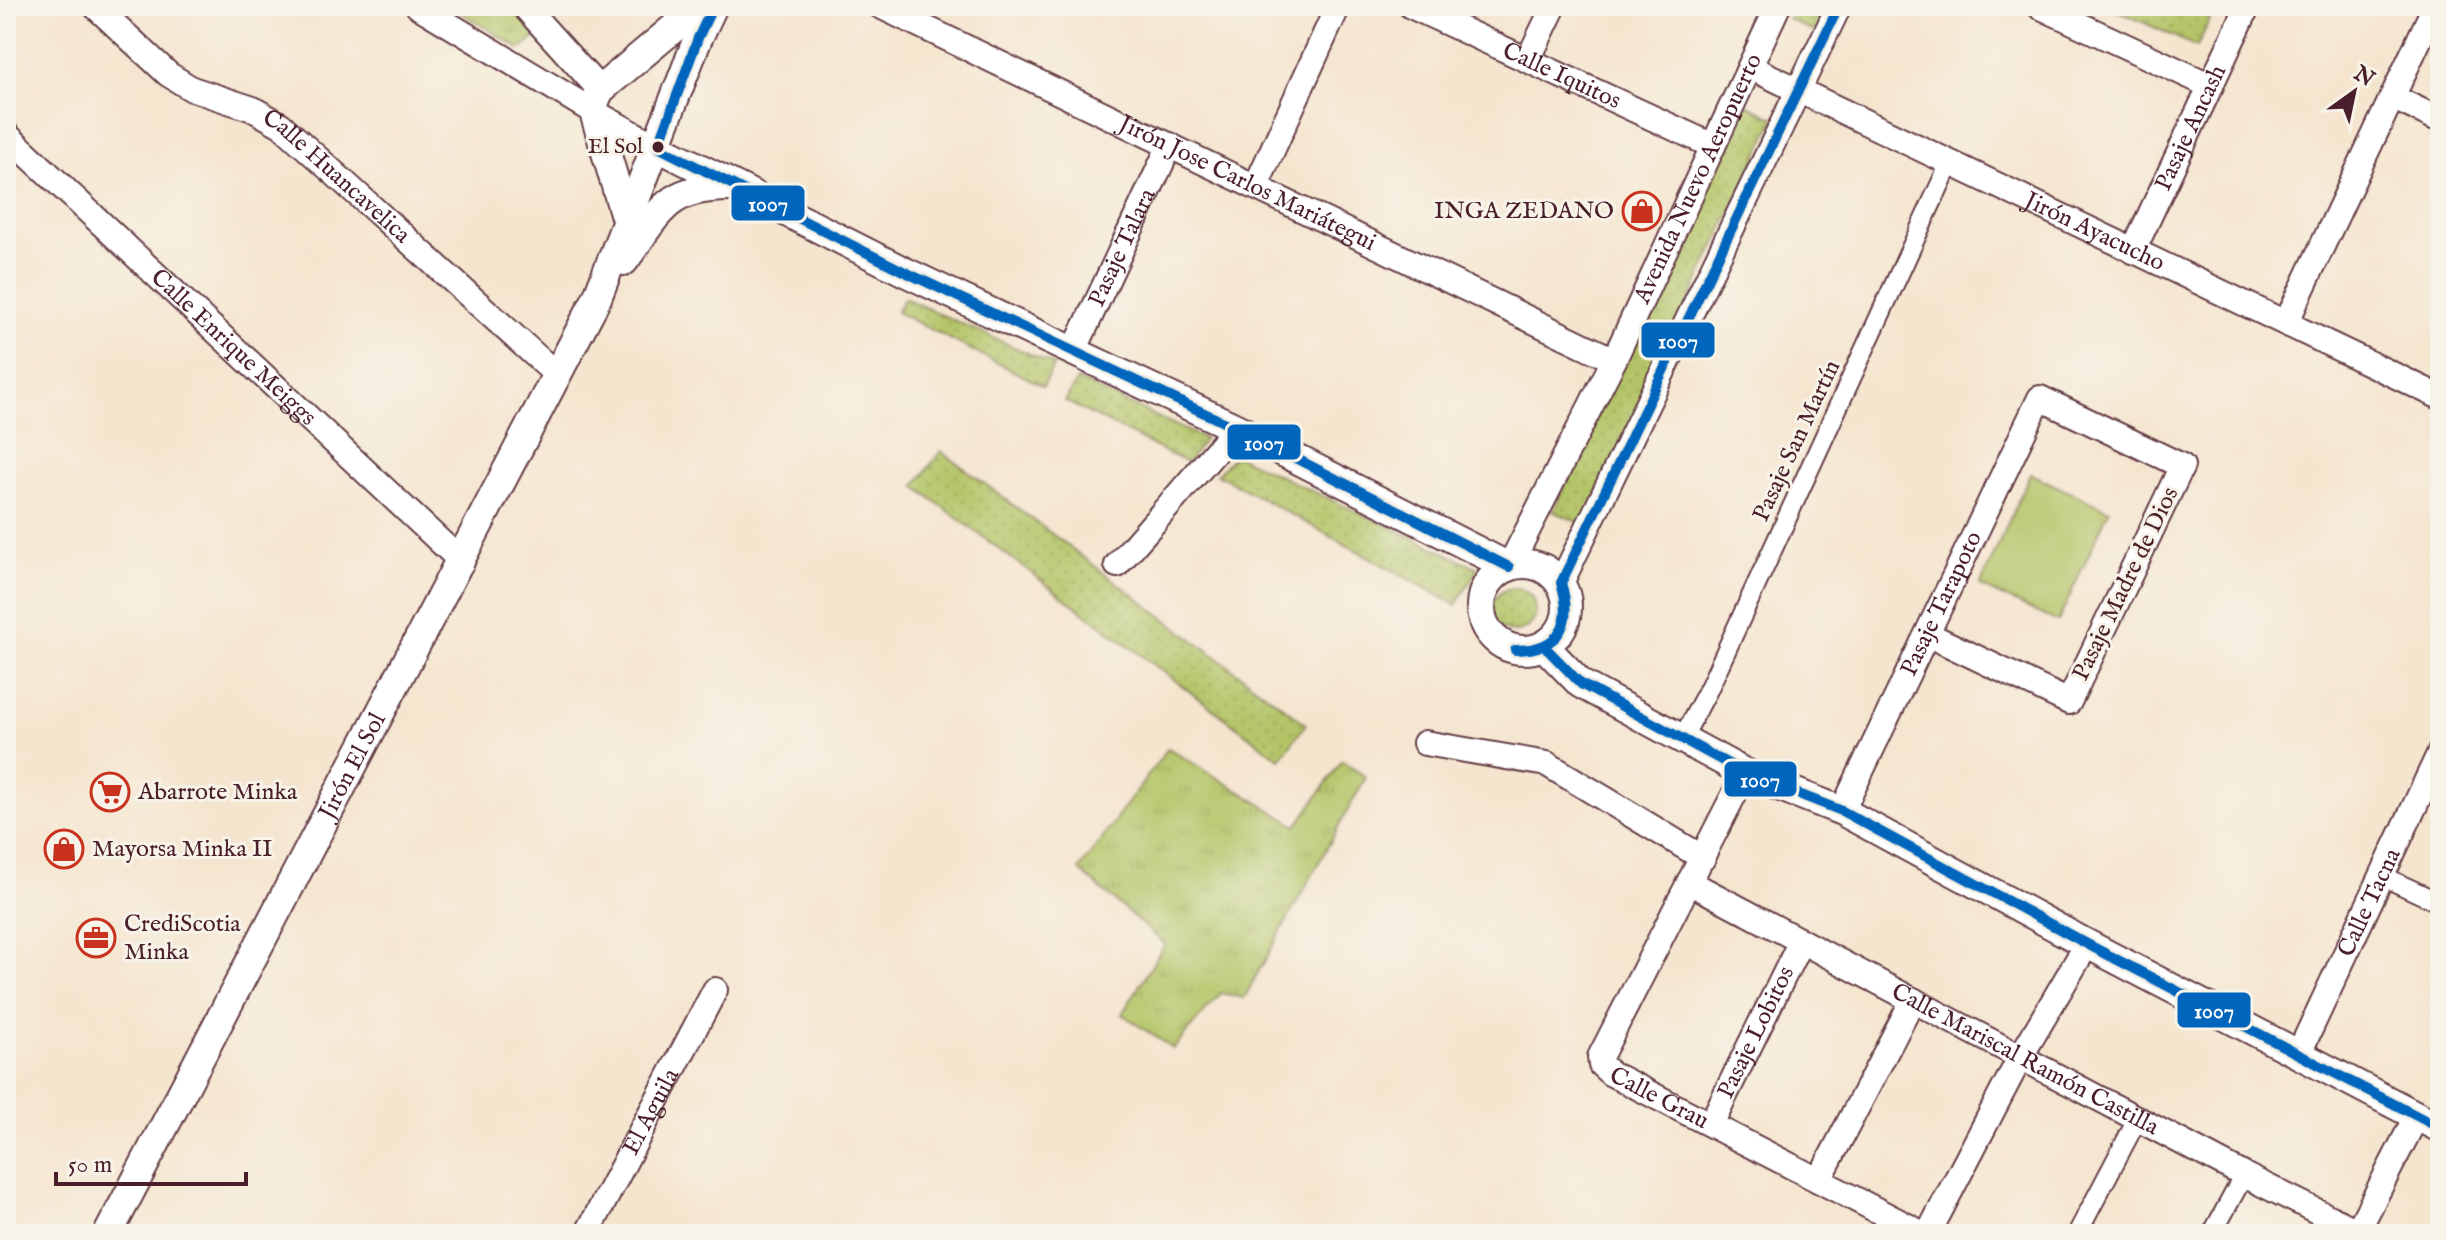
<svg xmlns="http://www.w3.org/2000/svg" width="2446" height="1240" font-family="'IM FELL English',serif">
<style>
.grass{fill:url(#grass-dots);stroke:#7f724a;stroke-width:2}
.park{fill:url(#park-tufts);stroke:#7f724a;stroke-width:2}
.pitch{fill:#b4c568;stroke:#7f724a;stroke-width:2}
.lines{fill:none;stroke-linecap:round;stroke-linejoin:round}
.pedestrian-casing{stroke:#643d44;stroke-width:22}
.minor-casing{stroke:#643d44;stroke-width:28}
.tertiary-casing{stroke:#643d44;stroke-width:32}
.pedestrian{stroke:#fff;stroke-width:18}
.minor{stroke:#fff;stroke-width:24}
.tertiary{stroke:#fff;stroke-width:28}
.bus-1-casing{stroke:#f7f3e8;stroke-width:16}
.bus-1{stroke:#0065bd;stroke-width:10}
.bus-dot{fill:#4a1f2b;stroke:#f7f3e8;stroke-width:3}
.labels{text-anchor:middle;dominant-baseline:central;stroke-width:6;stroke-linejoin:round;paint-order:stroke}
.bus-label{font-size:22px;fill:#4a1f2b;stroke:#f7f3e8;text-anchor:end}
.street-label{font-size:24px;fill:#4a1f2b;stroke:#f7f3e8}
.poi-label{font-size:24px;fill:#4a1f2b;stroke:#f7f3e8;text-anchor:start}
.line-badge{stroke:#f7f3e8;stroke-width:3}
.badge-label{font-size:22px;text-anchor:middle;font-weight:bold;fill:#fff}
</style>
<defs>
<pattern id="grass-dots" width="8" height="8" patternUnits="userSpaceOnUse" patternTransform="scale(2)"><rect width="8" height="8" fill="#b4c568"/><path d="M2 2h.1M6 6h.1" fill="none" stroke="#9ca95a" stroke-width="1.8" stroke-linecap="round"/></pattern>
<pattern id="park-tufts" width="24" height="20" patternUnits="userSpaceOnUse" patternTransform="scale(2)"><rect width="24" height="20" fill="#b4c568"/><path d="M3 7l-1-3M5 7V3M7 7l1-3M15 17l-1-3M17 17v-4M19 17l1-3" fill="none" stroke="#9ca95a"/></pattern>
</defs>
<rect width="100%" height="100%" fill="#f7f3e8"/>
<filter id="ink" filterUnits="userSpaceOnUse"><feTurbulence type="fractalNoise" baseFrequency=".0125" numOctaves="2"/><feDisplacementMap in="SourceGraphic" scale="16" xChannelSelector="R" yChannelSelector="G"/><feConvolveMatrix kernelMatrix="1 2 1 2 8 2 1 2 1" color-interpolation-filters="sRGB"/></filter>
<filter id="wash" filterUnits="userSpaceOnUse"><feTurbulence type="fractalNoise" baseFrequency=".006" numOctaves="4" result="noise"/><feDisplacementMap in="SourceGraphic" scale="32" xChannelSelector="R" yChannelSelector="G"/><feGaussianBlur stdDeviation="1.8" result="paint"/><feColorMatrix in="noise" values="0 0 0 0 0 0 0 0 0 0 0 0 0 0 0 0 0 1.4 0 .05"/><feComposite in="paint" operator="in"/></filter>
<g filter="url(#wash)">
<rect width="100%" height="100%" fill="#f5e5cf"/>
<path class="grass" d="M 1794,6 L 1827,6 L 1814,32 L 1788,19 Z
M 2108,6 L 2216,6 L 2197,47 Z
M 1744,103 L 1775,118 L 1584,525 L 1553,511 Z
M 904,298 L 1054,365 L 1043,386 L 896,312 Z
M 1077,380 L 1205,439 L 1187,463 L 1065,401 Z
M 941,451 L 1306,724 L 1280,759 L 915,486 Z
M 1235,455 L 1478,568 L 1456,605 L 1217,474 Z
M1492 610a22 22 0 1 1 44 0a22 22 0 1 1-44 0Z"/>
<path class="park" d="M 450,6 L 509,6 L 537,36 L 520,49 Z
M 1168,748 L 1297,826 L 1342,761 L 1366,777 L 1244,998 L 1221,993 L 1173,1049 L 1122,1014 L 1165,944 L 1079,870 Z"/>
<path class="pitch" d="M 2030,474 L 2109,510 L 2058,622 L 1980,586 Z"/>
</g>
<g filter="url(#ink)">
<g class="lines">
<g class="pedestrian-casing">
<path id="pedestrian" d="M 1683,737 L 1708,690 L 1950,163
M 2382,876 L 2440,903
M 2077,1234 L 2138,1118
M 2212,1234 L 2244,1175"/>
</g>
<g class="minor-casing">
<g id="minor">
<path id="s1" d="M 95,6 L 168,74 L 192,89 L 253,109 L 281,125 L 558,376"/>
<path d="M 418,6 L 594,112 L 658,147"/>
<path d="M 524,6 L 600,90"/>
<path id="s2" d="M 880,6 L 1614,360"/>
<path id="s3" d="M 1411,6 L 1713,146"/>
<path d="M 2039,6 L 2211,86"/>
<path d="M 1528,60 L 1554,6"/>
<path id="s4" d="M 1750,67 L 2440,397"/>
<path d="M 2392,97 L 2440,120"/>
<path id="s5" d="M 6,134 L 462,562"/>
<path d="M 1256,186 L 1338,6"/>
<path id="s6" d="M 2133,251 L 2248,6"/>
<path d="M 2286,323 L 2435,6"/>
<path id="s7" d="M 1074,351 L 1170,145"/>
<path d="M 1117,565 L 1236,428"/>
<path id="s8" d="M 1509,567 L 1614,360 L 1778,6"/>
<path d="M 1561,583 L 1839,6"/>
<path d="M 1425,743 L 1547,764 L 1703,858"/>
<path id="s9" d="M 1745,773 L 1600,1057 L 1601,1065 L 1610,1073 L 1923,1234"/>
<path id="s10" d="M 1842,811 L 2040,398 L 2182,466 L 2069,702 L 1927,634"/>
<path id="s11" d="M 1689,882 L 2244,1175 L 2363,1234"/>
<path id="s12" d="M 2299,1053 L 2440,752"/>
<path id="s13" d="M 1711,1124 L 1801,941"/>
<path d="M 1819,1180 L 1913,1000"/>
<path id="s14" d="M 587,1234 L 715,990"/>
<path d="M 1928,1234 L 2021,1056 L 2087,944"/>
<path d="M 2356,1234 L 2417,1115"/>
</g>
</g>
<g class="tertiary-casing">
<g id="tertiary">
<path d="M 658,147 L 903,271 L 1236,428 L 1509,567"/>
<path d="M 627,223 L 594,112 L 595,101 L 600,90 L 700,6"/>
<path d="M 624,261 C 660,212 665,186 733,187"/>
<circle cx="1524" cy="607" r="43"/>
<path d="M 1545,647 L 1581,684 L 1745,773 L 1842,811 L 2087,944 L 2440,1128"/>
<path id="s15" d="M 108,1234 L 597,298 L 698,38 L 713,6"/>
</g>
</g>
<use href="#pedestrian" class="pedestrian"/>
<use href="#minor" class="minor"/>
<use href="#tertiary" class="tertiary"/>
<g class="bus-1-casing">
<path id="bus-1" d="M 713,6 L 698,38 L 658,147 L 903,271 L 1236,428 L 1509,567
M 1545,647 L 1581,684 L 1745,773 L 1842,811 L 2087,944 L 2440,1128
M 1515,650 C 1560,650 1574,624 1561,583 L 1839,6"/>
</g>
<use href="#bus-1" class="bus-1"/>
</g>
</g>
<defs>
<g id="shop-ring" transform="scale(2)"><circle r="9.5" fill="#f7f3e8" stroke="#c8321e" stroke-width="1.5"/><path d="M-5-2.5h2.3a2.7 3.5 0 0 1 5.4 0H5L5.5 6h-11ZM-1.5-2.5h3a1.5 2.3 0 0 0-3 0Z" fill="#c8321e"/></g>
<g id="supermarket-ring" transform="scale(2)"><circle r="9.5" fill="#f7f3e8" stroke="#c8321e" stroke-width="1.5"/><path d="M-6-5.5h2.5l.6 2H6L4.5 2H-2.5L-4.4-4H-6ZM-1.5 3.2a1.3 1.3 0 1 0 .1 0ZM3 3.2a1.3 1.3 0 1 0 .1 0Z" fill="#c8321e"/></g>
<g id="office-ring" transform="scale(2)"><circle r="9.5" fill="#f7f3e8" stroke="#c8321e" stroke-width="1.5"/><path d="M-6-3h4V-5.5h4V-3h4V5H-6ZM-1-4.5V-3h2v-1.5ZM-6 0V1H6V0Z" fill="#c8321e"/></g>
</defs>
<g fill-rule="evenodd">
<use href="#shop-ring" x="1642" y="211"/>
<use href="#supermarket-ring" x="110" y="792"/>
<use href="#shop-ring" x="64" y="849"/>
<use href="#office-ring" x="96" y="938"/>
</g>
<circle class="bus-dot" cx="658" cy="147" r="7"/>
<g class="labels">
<g class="bus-label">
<text x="643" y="147">El Sol</text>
</g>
<g class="street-label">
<text stroke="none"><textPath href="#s3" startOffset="166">Calle Iquitos</textPath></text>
<text stroke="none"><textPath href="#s6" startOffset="136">Pasaje Ancash</textPath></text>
<text stroke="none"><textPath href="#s1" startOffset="300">Calle Huancavelica</textPath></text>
<text stroke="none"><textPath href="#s8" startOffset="432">Avenida Nuevo Aeropuerto</textPath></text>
<text stroke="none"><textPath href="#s2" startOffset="408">Jirón Jose Carlos Mariátegui</textPath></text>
<text stroke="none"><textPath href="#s4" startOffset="382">Jirón Ayacucho</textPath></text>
<text stroke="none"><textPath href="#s7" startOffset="114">Pasaje Talara</textPath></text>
<text stroke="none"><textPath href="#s5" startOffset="312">Calle Enrique Meiggs</textPath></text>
<text transform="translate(1797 441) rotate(-65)">Pasaje San Martín</text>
<text transform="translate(2126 584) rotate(-64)">Pasaje Madre de Dios</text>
<text stroke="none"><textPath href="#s10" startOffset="230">Pasaje Tarapoto</textPath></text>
<text stroke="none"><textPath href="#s15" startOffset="528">Jirón El Sol</textPath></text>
<text stroke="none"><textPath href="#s12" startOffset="166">Calle Tacna</textPath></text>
<text stroke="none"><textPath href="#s13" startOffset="102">Pasaje Lobitos</textPath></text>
<text stroke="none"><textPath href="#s11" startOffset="380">Calle Mariscal Ramón Castilla</textPath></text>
<text stroke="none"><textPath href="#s9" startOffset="394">Calle Grau</textPath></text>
<text stroke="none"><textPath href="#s14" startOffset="138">El Aguila</textPath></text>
</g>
<g class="poi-label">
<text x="1614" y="211" text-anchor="end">INGA ZEDANO</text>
<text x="138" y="792">Abarrote Minka</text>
<text x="92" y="849">Mayorsa Minka II</text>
<text x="124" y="924">CrediScotia<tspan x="124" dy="28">Minka</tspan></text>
</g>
</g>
<g class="line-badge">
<rect x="730" y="184" width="76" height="38" rx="8" fill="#0065bd"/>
<rect x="1640" y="321" width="76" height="38" rx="8" fill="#0065bd"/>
<rect x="1226" y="423" width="76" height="38" rx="8" fill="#0065bd"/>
<rect x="1723" y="760" width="75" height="38" rx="8" fill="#0065bd"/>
<rect x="2176" y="991" width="76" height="38" rx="8" fill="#0065bd"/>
</g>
<g class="badge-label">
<text x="768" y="211">1007</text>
<text x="1678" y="348">1007</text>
<text x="1264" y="450">1007</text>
<text x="1760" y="787">1007</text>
<text x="2214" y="1018">1007</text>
</g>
<rect width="2446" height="1240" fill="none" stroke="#f7f3e8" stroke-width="32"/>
<g transform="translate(2354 92) rotate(33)" stroke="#f7f3e8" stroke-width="6" paint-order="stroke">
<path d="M0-6L14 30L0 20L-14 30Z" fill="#4a1f2b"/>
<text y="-12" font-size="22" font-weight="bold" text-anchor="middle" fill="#4a1f2b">N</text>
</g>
<path d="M56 1172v12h190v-12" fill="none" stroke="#4a1f2b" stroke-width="4"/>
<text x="68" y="1172" font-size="24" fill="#4a1f2b" stroke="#f7f3e8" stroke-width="6" paint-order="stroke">50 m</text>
</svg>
